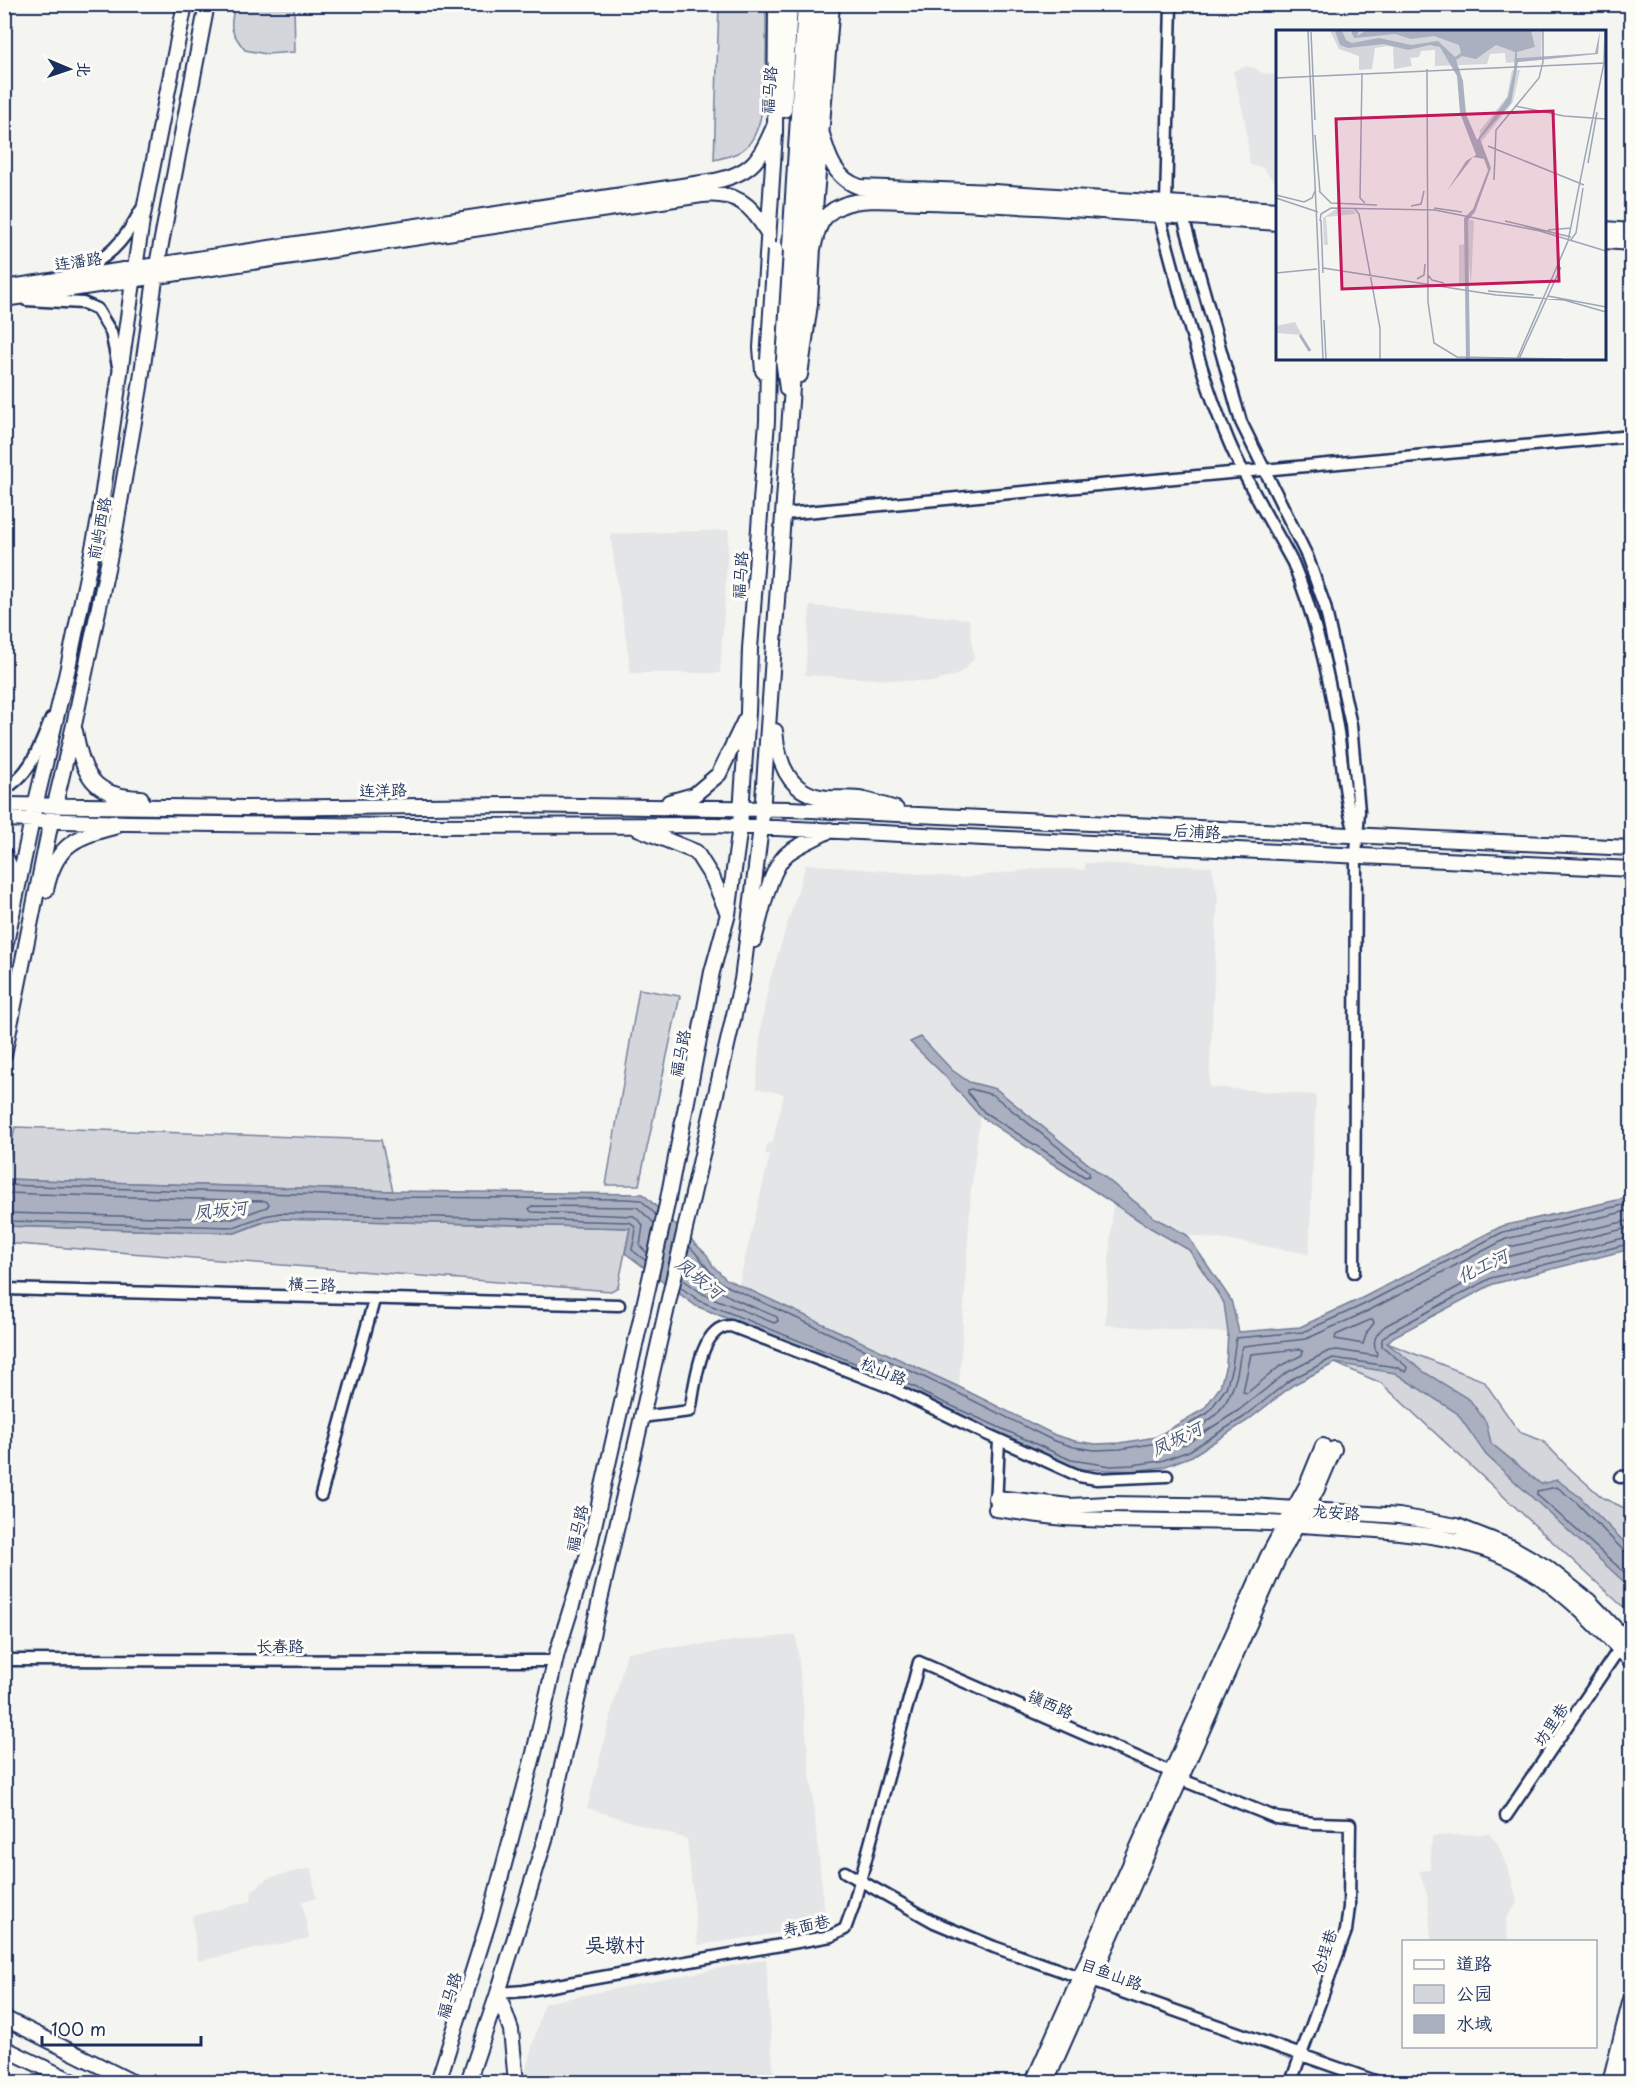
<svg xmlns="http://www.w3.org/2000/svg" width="1636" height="2087" font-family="'Playpen Sans','LXGW WenKai TC',sans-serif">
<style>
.built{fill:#e4e5e6}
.green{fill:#d4d6db;stroke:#78829c;stroke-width:1.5}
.water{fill:#aab0bf;stroke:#717c98;stroke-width:1.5}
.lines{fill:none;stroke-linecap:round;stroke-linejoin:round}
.shore{stroke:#546385;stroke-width:1.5}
.minor-casing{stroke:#1b2f5e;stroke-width:15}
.major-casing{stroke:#1b2f5e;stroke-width:18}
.highway-casing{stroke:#1b2f5e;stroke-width:20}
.minor{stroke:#fdfcf7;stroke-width:10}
.major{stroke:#fdfcf7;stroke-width:14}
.highway{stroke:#fdfcf7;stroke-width:15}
.major-bridge-casing{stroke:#1b2f5e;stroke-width:18;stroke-linecap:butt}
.major-bridge{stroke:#fdfcf7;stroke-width:14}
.labels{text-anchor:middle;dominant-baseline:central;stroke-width:6;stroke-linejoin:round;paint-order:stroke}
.street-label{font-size:16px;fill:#1b2f5e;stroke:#fdfcf7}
.water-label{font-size:18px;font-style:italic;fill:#46567b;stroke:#fdfcf7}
.quarter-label{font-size:20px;fill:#1b2f5e;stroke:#fdfcf7}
.inset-river{fill:none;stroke:#aab0bf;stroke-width:3}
.inset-road{fill:none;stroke:#9da5b6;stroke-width:1.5}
.view{fill:#c2185b;fill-opacity:0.15;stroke:#c2185b;stroke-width:3}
.inset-edge{fill:none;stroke:#1b2f5e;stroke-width:3}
</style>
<rect width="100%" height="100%" fill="#f4f4f1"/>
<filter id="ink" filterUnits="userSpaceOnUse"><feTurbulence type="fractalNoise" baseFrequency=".0167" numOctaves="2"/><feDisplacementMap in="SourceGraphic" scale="12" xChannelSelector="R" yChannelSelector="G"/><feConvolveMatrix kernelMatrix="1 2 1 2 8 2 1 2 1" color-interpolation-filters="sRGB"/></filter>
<g filter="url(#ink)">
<path class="built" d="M 1247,66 L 1255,68 L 1262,73 L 1277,75 L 1278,178 L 1274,181 L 1262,167 L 1250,165 L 1245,120 L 1233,71 Z
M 729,530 L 720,673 L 631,673 L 610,534 Z
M 810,606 L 969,619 L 974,659 L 959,674 L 933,682 L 805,675 Z
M 1085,863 L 1212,867 L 1218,897 L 1209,1087 L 1316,1095 L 1309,1254 L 1248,1243 L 1187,1235 L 1155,1218 L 996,1089 L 969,1082 L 952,1070 L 921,1037 L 911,1042 L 944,1075 L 980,1116 L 971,1191 L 959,1387 L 739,1284 L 770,1155 L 765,1154 L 768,1143 L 772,1144 L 784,1094 L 756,1088 L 761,1026 L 769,983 L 806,864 L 963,878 L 1044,868 L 1085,870 Z
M 1113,1202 L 1149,1227 L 1189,1250 L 1224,1303 L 1228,1333 L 1105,1325 Z
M 796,1635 L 826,1926 L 698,1945 L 687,1839 L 587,1808 L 627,1652 Z
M 1489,1834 L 1498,1844 L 1512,1881 L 1517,1903 L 1506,1919 L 1508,1941 L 1431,1941 L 1428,1897 L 1419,1871 L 1430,1870 L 1432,1836 Z
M 311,1868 L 316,1898 L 302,1901 L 309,1938 L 198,1961 L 192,1916 L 251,1901 L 252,1891 L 268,1878 Z
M 766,1959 L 774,2082 L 526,2082 L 526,2069 L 544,2003 Z"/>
<path class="green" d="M 235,5 L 294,5 L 295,52 L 266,54 L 245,50 C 230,31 229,28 235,5 Z
M 719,5 L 766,5 C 765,40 772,118 748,145 C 739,155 726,157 714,160 Z
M 639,989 L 680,996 L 639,1185 L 606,1185 Z
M 15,1127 L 381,1140 L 393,1191 L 5,1179 Z
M 273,1219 L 280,1219 L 630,1228 L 618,1287 L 611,1291 L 5,1243 L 5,1226 L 235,1233 Z
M 1387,1343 L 1484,1381 L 1519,1432 L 1543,1441 L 1569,1468 L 1603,1498 L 1631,1511 L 1631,1611 L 1621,1605 L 1381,1383 L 1335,1363 Z"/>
<path class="water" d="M 921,1037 L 952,1070 L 969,1082 L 996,1089 L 1155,1218 L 1187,1235 L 1231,1300 L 1239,1332 L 1300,1327 L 1360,1299 L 1502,1226 L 1631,1197 L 1631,1249 L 1493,1284 L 1393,1337 L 1387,1343 L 1424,1372 L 1470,1400 L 1486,1422 L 1491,1443 L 1541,1484 L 1557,1480 L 1580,1497 L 1631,1549 L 1631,1586 L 1622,1580 L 1486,1455 L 1457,1413 L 1395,1373 L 1335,1363 L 1293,1385 L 1247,1421 L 1192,1456 L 1163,1467 L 1133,1471 L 1083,1469 L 1069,1465 L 1027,1447 L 884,1381 L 696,1306 L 625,1253 L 630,1228 L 280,1219 L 265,1221 L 235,1233 L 5,1226 L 5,1179 L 393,1191 L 643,1194 L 707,1255 L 713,1266 L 726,1279 L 959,1387 L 1055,1435 L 1075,1441 L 1096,1444 L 1120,1443 L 1156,1437 L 1204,1409 L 1220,1387 L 1226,1365 L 1228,1333 L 1224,1303 L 1189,1250 L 1149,1227 L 980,1116 L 944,1075 L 910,1042 Z"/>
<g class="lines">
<path class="shore" d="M 971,1089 L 993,1095 L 1089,1172 L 1089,1176 L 1085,1177 L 984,1112 L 968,1093 L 968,1090 Z
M 4,1185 L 393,1197 L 627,1199 L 641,1200 L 656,1215
M 4,1193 L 266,1201 L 269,1204 L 267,1207 L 233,1219 L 4,1213
M 1632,1210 L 1506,1239 L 1366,1312 L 1306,1339 L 1243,1346 C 1239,1355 1239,1368 1236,1378 C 1226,1415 1205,1424 1175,1442 L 1174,1445 L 1177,1447 L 1186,1444 L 1239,1410 L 1286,1373 L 1329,1351 L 1337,1350 L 1376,1356 L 1377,1353 C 1371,1341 1376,1334 1385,1326 L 1488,1271 L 1632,1236
M 1632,1220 L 1509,1247 L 1496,1254 L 1495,1257 L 1498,1259 L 1632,1227
M 4,1221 L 234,1227 L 264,1216 L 280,1213 L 629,1222 C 641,1227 633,1240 632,1250 L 646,1261
M 689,1246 C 702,1258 709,1274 723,1284 L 956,1392 L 1052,1440 L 1074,1447 L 1095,1450 L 1120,1449 L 1157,1443 L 1208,1413 L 1226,1388 L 1232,1367 L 1236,1338 L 1303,1332 L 1363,1305 L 1503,1232 L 1632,1203
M 647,1253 L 640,1246 L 643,1225 L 634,1216 L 532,1212 L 529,1209 L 532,1206 L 637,1207 L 654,1223
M 682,1279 L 703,1294 L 774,1323 L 778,1321 L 777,1317 C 757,1308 728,1299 712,1285 C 702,1276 697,1264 688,1255
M 680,1287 L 700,1301 L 917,1388 L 923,1393 L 1071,1460 L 1111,1466 L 1132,1465 L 1161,1461 L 1189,1451 L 1244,1417 L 1290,1380 L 1333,1358 L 1396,1367 L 1406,1372 L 1407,1367 L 1382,1346 L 1382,1339 L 1390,1332 L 1491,1278 L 1632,1243
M 1370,1320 L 1373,1320 L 1374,1323 L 1367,1332 L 1363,1344 L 1335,1339 L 1336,1335 Z
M 1300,1349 L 1303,1351 L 1302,1355 L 1279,1367 L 1247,1393 L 1243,1392 L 1251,1354 Z
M 1632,1554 L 1625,1552 L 1576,1502 L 1557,1487 L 1537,1491 L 1537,1495 L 1632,1579"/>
<g class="minor-casing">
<path id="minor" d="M 1171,4 L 1166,204 L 1159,215 C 1180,291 1198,369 1229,442 C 1246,482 1272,524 1293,563 C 1315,616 1329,675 1338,732 C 1343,765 1344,799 1355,831
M 1178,213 L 1183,217 L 1241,422 L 1307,556 L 1325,606 L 1351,725 L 1359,811 L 1356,855 L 1354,1272
M 74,275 C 109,257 122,245 141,210
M 26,300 L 83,303 L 97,309 L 111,332 L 118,366
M 784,514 L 1632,436
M 4,789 C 31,775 40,745 51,719
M 4,1289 L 619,1305
M 641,1417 L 690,1411 C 695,1388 699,1325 731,1326 L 887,1386 L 984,1433 L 1079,1476 L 1097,1479 L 1167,1476
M 1620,1477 L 1632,1476
M 321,1495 L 374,1300
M 996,1506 L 999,1440
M 4,1660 L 556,1661
M 1180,1779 L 1277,1818 L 1313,1823 L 1350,1824 L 1349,1907 L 1346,1931 L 1291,2082
M 1506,1816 L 1619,1649
M 845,1872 L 934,1922 L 994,1947 L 1378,2082
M 498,1993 L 524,1991 L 831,1936 L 845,1929 L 853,1907 L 919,1662 L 1171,1772"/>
</g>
<g class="major-casing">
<path id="major" d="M 784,110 L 790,4
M 822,134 C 828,157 835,179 860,187 L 994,192 L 1278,210
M 1604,229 L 1632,231
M 1604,241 L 1632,243
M 813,249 C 817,230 821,214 841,206 C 863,196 902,202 927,202 C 1044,205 1161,216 1278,223
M 4,288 L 715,181 C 753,173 761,158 775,124
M 4,299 L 702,195 C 737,192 751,204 768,233
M 763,371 L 761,348 L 775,133 L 776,4
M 800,375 L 810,304 L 815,209 L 832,4
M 787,389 L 783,358 L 805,4
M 75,731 C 83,774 92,797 141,798
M 775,731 C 778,763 789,795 827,798 C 839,799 852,797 864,800 C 875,802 885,806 896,809
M 669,802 L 694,795 L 719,774 L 745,720
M 4,805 L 247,808 L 512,805 L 790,809 L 1632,848
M 4,819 L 128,823 L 401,826 L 715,825 L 1632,869
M 637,828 L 696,852 L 713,879 L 728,914
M 4,854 L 11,869 L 14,890
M 46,890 C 55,847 73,837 114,827
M 754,940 C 761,917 769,868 788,853 C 800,844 816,838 830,830
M 4,952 L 35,806 L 67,672 L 99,519 L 142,220 L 185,4
M 4,1055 L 51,821 L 74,725 L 115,531 L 140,387 L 157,265 L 207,4
M 996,1498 L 1070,1506 L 1108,1504 L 1251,1506 L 1399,1516 L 1457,1526 L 1513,1548 L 1546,1567 L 1589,1601 L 1632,1646
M 996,1509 C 1019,1512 1041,1516 1064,1518 C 1124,1522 1185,1520 1246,1522 C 1275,1523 1304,1525 1332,1527 C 1393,1531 1460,1533 1515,1562 C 1561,1586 1596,1625 1632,1662
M 498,1993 L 511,2030 L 516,2082
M 4,2018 L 132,2082
M 4,2048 L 74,2082
M 438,2082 L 489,1920 L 534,1753 L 557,1653 L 587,1557 L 667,1204 L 712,972 L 728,914 L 740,826 L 748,712 L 750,649 L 767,421 L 768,360
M 468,2082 L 498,1993 L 546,1836 L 742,980 L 761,827 L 794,359
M 1033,2082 L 1268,1556 L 1307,1485 L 1323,1446
M 1046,2082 L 1278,1559 L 1317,1489 L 1334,1449
M 1610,2082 L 1632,1995
M 1620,2082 L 1632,2038"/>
</g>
<g class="highway-casing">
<path id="highway" d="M 794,359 L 818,4"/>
</g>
<use href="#minor" class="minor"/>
<use href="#major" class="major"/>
<use href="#highway" class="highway"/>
<g class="major-bridge-casing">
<path id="major-bridge" d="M 768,360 L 775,250"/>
</g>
<use href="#major-bridge" class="major-bridge"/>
</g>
</g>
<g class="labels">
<g class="street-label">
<text transform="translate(768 90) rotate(-86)">福马路</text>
<text transform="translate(78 260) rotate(-8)">连潘路</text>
<text transform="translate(98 528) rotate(-79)">前屿西路</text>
<text transform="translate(739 575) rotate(-86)">福马路</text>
<text transform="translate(383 789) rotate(-1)">连洋路</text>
<text transform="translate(1197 830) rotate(3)">后浦路</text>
<text transform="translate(679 1053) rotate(-79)">福马路</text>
<text transform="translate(312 1283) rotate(2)">横二路</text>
<text transform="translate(884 1370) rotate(23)">松山路</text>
<text transform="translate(1336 1511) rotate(4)">龙安路</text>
<text transform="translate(576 1528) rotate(-77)">福马路</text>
<text x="280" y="1645">长春路</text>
<text transform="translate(1051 1703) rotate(24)">镇西路</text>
<text transform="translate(1550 1724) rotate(-56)">坊里巷</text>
<text transform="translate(806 1924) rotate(-12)">寿面巷</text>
<text transform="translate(1323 1952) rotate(-72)">仓埕巷</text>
<text transform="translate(1112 1973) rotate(20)">目鱼山路</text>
<text transform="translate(448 1995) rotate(-73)">福马路</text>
</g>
<g class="water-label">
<text transform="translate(220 1209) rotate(-6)">凤坂河</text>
<text transform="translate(1482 1265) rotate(-25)">化工河</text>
<text transform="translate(700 1277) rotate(39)">凤坂河</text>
<text transform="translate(1176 1438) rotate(-26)">凤坂河</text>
</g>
<g class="quarter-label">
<text x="615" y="1944">吴墩村</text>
</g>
</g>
<g transform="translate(1276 30)">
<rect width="330" height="330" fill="#f4f4f1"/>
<path d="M 54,1 L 266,1 L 265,30 L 230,33 L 229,23 L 214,24 L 211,34 L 159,36 L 159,20 L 145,21 L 143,27 L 134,28 L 136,36 L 118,39 L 117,17 L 111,16 L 99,18 L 96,39 L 83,40 L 83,26 L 63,19 ZM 236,40 L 244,40 L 237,72 L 203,115 L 204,100 L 231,67 ZM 60,179 L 77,180 L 80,184 L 50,187 L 52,215 L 48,215 L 47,188 ZM 192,189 L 198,191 L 195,255 L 192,225 ZM 189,214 L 189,254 L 183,253 L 183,215 ZM 19,292 L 26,305 L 0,303 L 0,296 Z" fill="#d4d6db"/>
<path d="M 59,1 L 66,1 L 70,10 L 76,13 L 103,8 L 135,15 L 162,11 L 179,27 L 185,23 L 183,15 L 158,6 L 135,9 L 119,4 L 78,8 L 75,1 L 83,1 L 81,6 L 89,1 L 255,1 L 259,17 L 241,22 L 241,28 L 244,28 L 319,23 L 324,1 L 322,24 L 242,32 L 235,73 L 204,109 L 215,138 L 199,182 L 192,190 L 194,329 L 190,329 L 188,188 L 197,179 L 212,140 L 208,129 L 197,127 L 171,161 L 190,131 L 200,125 L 184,83 L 181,46 L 164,17 L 154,15 L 132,20 L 108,14 L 72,18 L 64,15 ZM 220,15 L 239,22 L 238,40 L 232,67 L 201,110 L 190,84 L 187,51 L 180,30 L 186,26 L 200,29 Z" fill="#aab0bf" fill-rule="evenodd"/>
<path class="inset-river" d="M 24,305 L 34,321"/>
<path class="inset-road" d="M 32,1 L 47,329M 35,2 L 39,90M 151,39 L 152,272 L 158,313 L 181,327 L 286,329M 86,43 L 84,168 L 89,173M 0,48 L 329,33M 239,76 L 288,86 L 330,89M 39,105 L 44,162M 212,116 L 308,155M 312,133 L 321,82M 218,150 L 220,100 L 263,48 L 267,32 L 267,1M 43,161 L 55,173 L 101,175M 0,165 L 28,172 L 36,168 L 39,161M 0,168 L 42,182M 135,176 L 145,174 L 148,161M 55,178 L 159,180 L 264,201 L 330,221M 78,178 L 83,184 L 104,298 L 104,329M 158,178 L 186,182M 45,190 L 47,243M 44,191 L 45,184 L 55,178M 229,191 L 295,207M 272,200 L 295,198M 294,211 L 300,203 L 307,158M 47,238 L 220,265 L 288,270 L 330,282M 0,243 L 41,239M 152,245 L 156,250 L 168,253M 141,249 L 148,245 L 149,234M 212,261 L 258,265M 272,266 L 330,277M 48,290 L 50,329M 241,329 L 292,211 L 328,33 L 329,1M 243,329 L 285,237"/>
<path class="view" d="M 277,81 L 283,251 L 66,259 L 60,89 Z"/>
<rect width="330" height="330" class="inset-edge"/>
</g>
<rect width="1636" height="2087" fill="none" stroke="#fdfcf7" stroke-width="24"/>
<rect x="12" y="12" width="1612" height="2063" fill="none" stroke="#1b2f5e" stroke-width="2" filter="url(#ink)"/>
<rect x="1402" y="1940" width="195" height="108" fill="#fdfcf7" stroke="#a3aaba" stroke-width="1.5"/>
<rect x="1414" y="1960" width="30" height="9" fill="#fdfcf7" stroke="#a3aaba" stroke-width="1.5"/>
<text x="1456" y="1970" font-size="18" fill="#1b2f5e">道路</text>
<rect x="1414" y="1985" width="30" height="18" fill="#d4d6db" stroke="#a3aaba" stroke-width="1.5"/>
<text x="1456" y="2000" font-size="18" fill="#1b2f5e">公园</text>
<rect x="1414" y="2015" width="30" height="18" fill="#aab0bf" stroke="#a3aaba" stroke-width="1.5"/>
<text x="1456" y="2030" font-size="18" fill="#1b2f5e">水域</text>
<g transform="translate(69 69) rotate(92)" stroke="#fdfcf7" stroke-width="4.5" paint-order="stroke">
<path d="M0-4.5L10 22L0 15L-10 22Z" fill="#1b2f5e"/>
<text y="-9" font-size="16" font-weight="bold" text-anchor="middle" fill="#1b2f5e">北</text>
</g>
<path d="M42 2036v9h159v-9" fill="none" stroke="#1b2f5e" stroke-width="3"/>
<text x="51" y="2036" font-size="18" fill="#1b2f5e" stroke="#fdfcf7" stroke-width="4.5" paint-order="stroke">100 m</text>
</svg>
